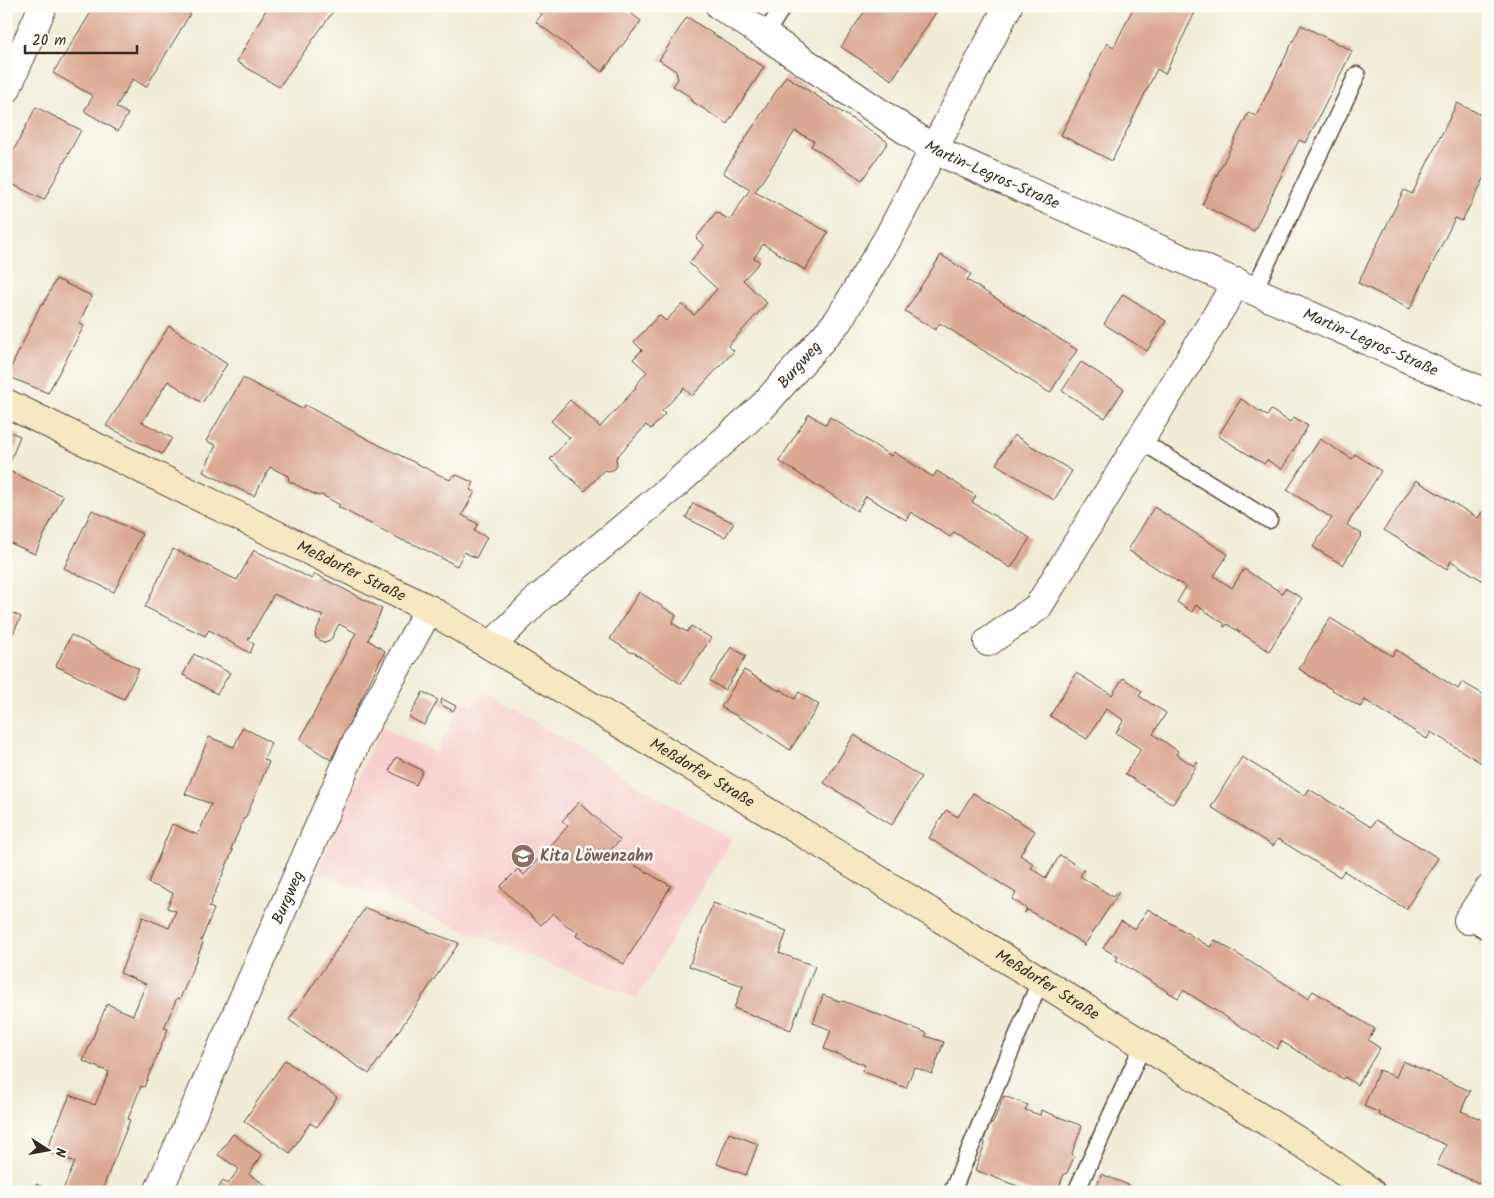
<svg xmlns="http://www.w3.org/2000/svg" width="1494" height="1198" font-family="Kalam,sans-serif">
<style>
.built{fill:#f7d0cf}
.building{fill:#d9a792}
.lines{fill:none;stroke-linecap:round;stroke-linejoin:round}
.lane-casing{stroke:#564739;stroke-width:19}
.street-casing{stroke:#564739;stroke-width:30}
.secondary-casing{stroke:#564739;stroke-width:30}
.lane{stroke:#fff;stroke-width:16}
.street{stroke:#fff;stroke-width:28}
.secondary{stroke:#f7e8c3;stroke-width:28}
.labels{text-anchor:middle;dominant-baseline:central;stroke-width:5;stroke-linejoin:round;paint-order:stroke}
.street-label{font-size:16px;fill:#3b2a1e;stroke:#fdfcf7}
.education-label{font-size:16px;font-weight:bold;fill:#785e54;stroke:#fdfcf7;text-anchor:start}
</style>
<rect width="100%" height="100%" fill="#fdfcf7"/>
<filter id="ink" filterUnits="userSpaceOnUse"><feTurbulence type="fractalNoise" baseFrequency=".02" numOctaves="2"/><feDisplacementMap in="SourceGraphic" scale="10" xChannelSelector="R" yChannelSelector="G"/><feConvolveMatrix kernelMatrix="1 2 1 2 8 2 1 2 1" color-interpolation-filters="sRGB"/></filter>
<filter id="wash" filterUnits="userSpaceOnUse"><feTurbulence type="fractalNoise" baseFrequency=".0096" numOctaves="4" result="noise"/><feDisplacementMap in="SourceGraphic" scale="20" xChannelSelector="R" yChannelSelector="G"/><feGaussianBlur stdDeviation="1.12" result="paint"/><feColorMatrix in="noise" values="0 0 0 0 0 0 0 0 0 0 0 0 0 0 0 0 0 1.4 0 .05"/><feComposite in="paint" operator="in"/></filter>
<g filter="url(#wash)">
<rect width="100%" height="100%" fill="#f0ecd5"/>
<path class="built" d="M 483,691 L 731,840 L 637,998 L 317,872 L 381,726 L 436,753 L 463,701 L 473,706 Z"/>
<g id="blocks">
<path class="building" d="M 95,6 L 143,6 L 153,12 L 157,6 L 195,6 L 146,87 L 133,79 L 116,107 L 128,114 L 118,131 L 84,111 L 93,96 L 53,73 Z
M 268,6 L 337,6 L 279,87 L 237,62 Z
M 532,6 L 621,6 L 641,21 L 602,72 L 536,22 L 542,14 Z
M 868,6 L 940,6 L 892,80 L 841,47 Z
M 1134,6 L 1198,6 L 1165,74 L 1157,69 L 1112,161 L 1061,135 L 1107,43 L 1114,47 Z
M 687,17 L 764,67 L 727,124 L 690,100 L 692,98 L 673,86 L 678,79 L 676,71 L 659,60 Z
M 1301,25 L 1352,51 L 1306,143 L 1299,140 L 1254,231 L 1202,205 L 1248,113 L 1256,116 Z
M 786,76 L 888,142 L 862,180 L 811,146 L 814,141 L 795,131 L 755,192 L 828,232 L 805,270 L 763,244 L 754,258 L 760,262 L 743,280 L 767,303 L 728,346 L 734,351 L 692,396 L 684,388 L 662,411 L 665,414 L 651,429 L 646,425 L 616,458 L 617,464 L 615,469 L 609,471 L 604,470 L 585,491 L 550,459 L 570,438 L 551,421 L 570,400 L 600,427 L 636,388 L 635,386 L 647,372 L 633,359 L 642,350 L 634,342 L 659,315 L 666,321 L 682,304 L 694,315 L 717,289 L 689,263 L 704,245 L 696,238 L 716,212 L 730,220 L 750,189 L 723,173 Z
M 1457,103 L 1488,118 L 1488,171 L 1462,221 L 1455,218 L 1410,309 L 1358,283 L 1404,190 L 1412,194 Z
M 36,107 L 81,130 L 44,200 L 6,181 L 6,165 Z
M 941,255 L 971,274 L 967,280 L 1077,350 L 1050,393 L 940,323 L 935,330 L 905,311 Z
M 56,279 L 92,296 L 79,323 L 84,326 L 48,393 L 7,376 L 41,304 L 43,305 Z
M 1123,294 L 1166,321 L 1147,351 L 1104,324 Z
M 169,326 L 227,364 L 202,403 L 168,381 L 142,422 L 172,438 L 162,454 L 106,426 Z
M 1081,362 L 1124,389 L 1105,418 L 1062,391 Z
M 243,378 L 302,409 L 305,405 L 373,442 L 450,480 L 453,475 L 455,476 L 457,475 L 474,483 L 470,490 L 475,492 L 462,515 L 478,524 L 474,531 L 487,537 L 476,558 L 464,552 L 457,566 L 418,546 L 402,540 L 338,507 L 340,505 L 322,495 L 318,496 L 289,481 L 288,476 L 270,467 L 254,496 L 203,472 L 216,445 L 206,441 Z
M 1241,399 L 1267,416 L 1271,410 L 1290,422 L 1294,417 L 1308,426 L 1282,469 L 1267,460 L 1264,464 L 1218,436 Z
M 809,414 L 826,425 L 830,417 L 891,456 L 894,452 L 933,477 L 937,471 L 976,496 L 972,502 L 1030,538 L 1011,568 L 954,532 L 950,537 L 911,512 L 906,520 L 866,496 L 857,511 L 779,461 Z
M 6,430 L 20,436 L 7,470 L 63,496 L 35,554 L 6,541 Z
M 1014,435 L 1072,471 L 1054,500 L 996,464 Z
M 1320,439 L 1352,459 L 1355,454 L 1381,471 L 1347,525 L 1362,534 L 1343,565 L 1313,547 L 1332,518 L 1287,490 Z
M 1416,480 L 1478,518 L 1483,511 L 1488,514 L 1488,584 L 1451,561 L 1447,569 L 1384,530 Z
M 693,503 L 734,523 L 725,537 L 686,518 Z
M 1154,507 L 1228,554 L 1214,576 L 1232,588 L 1244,569 L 1282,593 L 1285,588 L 1302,598 L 1269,651 L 1227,624 L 1225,627 L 1223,626 L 1225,624 L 1196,605 L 1192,612 L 1177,602 L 1186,587 L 1128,550 Z
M 92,510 L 142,534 L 114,592 L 64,568 Z
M 173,549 L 237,580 L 254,550 L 312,579 L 315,574 L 382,609 L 368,640 L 385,651 L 331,760 L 300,740 L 356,633 L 339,624 L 330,641 L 325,643 L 316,638 L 315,633 L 323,616 L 274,594 L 248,640 L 254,644 L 250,653 L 209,630 L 205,636 L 145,607 Z
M 639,592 L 676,615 L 672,623 L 687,632 L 691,626 L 711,638 L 681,684 L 633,652 L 632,653 L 610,639 Z
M 6,610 L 21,617 L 8,644 L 6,644 Z
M 1330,618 L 1392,656 L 1396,650 L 1458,689 L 1462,682 L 1488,697 L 1488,767 L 1431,732 L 1427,739 L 1365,700 L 1360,707 L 1299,669 Z
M 71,635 L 139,669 L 124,699 L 56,666 Z
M 731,647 L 746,656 L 725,690 L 710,681 Z
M 194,654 L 230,673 L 217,694 L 183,675 Z
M 744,670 L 779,691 L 780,689 L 795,699 L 799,692 L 819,705 L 790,750 L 756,727 L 721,707 Z
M 1076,673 L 1112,695 L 1123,678 L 1142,691 L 1139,696 L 1166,713 L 1153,734 L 1178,751 L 1176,754 L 1194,766 L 1196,762 L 1198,763 L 1173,804 L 1125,774 L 1141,749 L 1116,733 L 1124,720 L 1106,709 L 1087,739 L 1050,716 Z
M 423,692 L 438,700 L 424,725 L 409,717 Z
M 442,699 L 456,706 L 453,711 L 440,704 Z
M 243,727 L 271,743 L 264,759 L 269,762 L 245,819 L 244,818 L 231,849 L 233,850 L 209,907 L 214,909 L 201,941 L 203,943 L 180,999 L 177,998 L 164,1028 L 168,1029 L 144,1087 L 141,1086 L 128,1119 L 130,1120 L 101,1192 L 62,1192 L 75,1162 L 46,1151 L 70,1095 L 95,1105 L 102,1088 L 109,1072 L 83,1061 L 107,1004 L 133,1015 L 146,984 L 120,973 L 143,917 L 169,928 L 176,911 L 167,908 L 173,893 L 148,883 L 172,824 L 198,835 L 211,804 L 185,794 L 209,737 L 234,747 Z
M 854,735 L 921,777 L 892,825 L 824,783 Z
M 396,757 L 423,771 L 416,785 L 389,771 Z
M 1242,757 L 1305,796 L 1309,789 L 1371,827 L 1376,820 L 1438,858 L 1406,909 L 1344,871 L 1340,877 L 1278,839 L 1273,846 L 1211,807 Z
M 973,793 L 1035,831 L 1020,855 L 1034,864 L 1031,868 L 1046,878 L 1060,855 L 1084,870 L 1080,876 L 1113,897 L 1117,891 L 1119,892 L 1084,946 L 1083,945 L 1084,944 L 1028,910 L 1024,913 L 1027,909 L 1012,899 L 1016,893 L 929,838 L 946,810 L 958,817 Z
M 579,802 L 620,840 L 608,853 L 620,862 L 622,858 L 671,886 L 624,964 L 576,936 L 578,932 L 566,925 L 553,913 L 541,925 L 500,887 L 518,869 L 524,875 L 568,826 L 562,821 Z
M 713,903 L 787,931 L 779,953 L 815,966 L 791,1030 L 734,1008 L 743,986 L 689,966 Z
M 365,908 L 459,943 L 369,1074 L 289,1020 Z
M 1148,909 L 1210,947 L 1215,940 L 1308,998 L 1313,991 L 1375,1029 L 1368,1040 L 1380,1048 L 1357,1085 L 1345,1077 L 1343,1079 L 1281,1041 L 1277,1049 L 1183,990 L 1178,998 L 1116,960 L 1118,957 L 1103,948 L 1121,921 L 1135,929 Z
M 823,995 L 842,1002 L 843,1001 L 927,1033 L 925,1036 L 944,1042 L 932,1074 L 914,1067 L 906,1088 L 862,1071 L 865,1065 L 824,1049 L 831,1030 L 813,1023 Z
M 285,1060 L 337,1097 L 317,1127 L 310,1123 L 290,1153 L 244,1121 Z
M 1403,1061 L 1470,1091 L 1461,1111 L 1488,1122 L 1488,1187 L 1437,1165 L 1446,1145 L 1379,1115 L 1380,1113 L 1364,1106 L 1379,1070 L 1396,1077 Z
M 1004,1096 L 1028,1105 L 1025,1110 L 1040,1115 L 1041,1110 L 1082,1126 L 1072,1153 L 1074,1157 L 1067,1173 L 1064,1174 L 1057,1192 L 1033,1192 L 975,1170 L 985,1144 L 984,1140 L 989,1125 L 993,1123 Z
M 729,1133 L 758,1144 L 746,1175 L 717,1164 Z
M 233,1134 L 262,1155 L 249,1174 L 276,1192 L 216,1192 L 223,1181 L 228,1184 L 239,1169 L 218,1155 Z
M 1101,1174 L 1131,1186 L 1129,1192 L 1095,1192 Z
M 36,1184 L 55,1192 L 33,1192 Z"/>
</g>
</g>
<g filter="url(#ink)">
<use href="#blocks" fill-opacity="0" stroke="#564739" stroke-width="1"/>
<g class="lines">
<g class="lane-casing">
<path id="lane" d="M 765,35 L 783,6
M 1254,290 L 1357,75
M 1141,441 L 1269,520
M 1468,920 L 1488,932
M 952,1192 L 1040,981
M 1076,1192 L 1143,1045"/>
</g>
<g class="street-casing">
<g id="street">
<path id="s1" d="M 720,6 L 765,35 L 935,150 L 1488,394"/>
<path d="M 6,90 L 43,6"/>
<path d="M 988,642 L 1038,607 L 1237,282"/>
<path id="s2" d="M 491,646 L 539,598 L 677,483 L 763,406 L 838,321 L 889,236 L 1008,6"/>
<path d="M 1468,920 L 1488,890"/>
<path id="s3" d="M 158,1192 L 358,738 L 429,609"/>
</g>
</g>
<g class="secondary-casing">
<g id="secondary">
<path id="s4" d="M 6,403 L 429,609 L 831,850 L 1319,1154 L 1371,1192"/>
</g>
</g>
<use href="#lane" class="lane"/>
<use href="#street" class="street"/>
<use href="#secondary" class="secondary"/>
</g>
</g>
<defs>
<g id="school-disc" transform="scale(1.25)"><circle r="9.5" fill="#8d6e63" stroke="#fdfcf7"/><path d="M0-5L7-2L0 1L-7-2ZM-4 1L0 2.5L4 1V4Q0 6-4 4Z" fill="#fff"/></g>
</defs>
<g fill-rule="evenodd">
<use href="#school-disc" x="523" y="856"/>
</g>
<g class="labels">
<g class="street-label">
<text stroke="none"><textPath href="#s1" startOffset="321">Martin-Legros-Straße</textPath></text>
<text stroke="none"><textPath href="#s1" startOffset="735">Martin-Legros-Straße</textPath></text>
<text stroke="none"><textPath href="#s2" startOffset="418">Burgweg</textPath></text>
<text stroke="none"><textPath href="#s4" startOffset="384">Meßdorfer Straße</textPath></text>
<text stroke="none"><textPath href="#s4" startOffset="789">Meßdorfer Straße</textPath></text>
<text stroke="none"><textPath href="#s3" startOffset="322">Burgweg</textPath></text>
<text stroke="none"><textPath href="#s4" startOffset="1194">Meßdorfer Straße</textPath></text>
</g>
<g class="education-label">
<text x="540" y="856">Kita Löwenzahn</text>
</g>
</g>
<rect width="1494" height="1198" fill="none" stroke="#fdfcf7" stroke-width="25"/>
<g transform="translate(48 1150) rotate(101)" stroke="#fdfcf7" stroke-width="4" paint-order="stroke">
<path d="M0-4L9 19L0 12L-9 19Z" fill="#3b2a1e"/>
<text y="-8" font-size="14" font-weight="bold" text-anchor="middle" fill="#3b2a1e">N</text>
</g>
<path d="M25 45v8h112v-8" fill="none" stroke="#3b2a1e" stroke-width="2.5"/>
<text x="32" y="45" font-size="15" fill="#3b2a1e" stroke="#fdfcf7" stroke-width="4" paint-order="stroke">20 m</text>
</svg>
